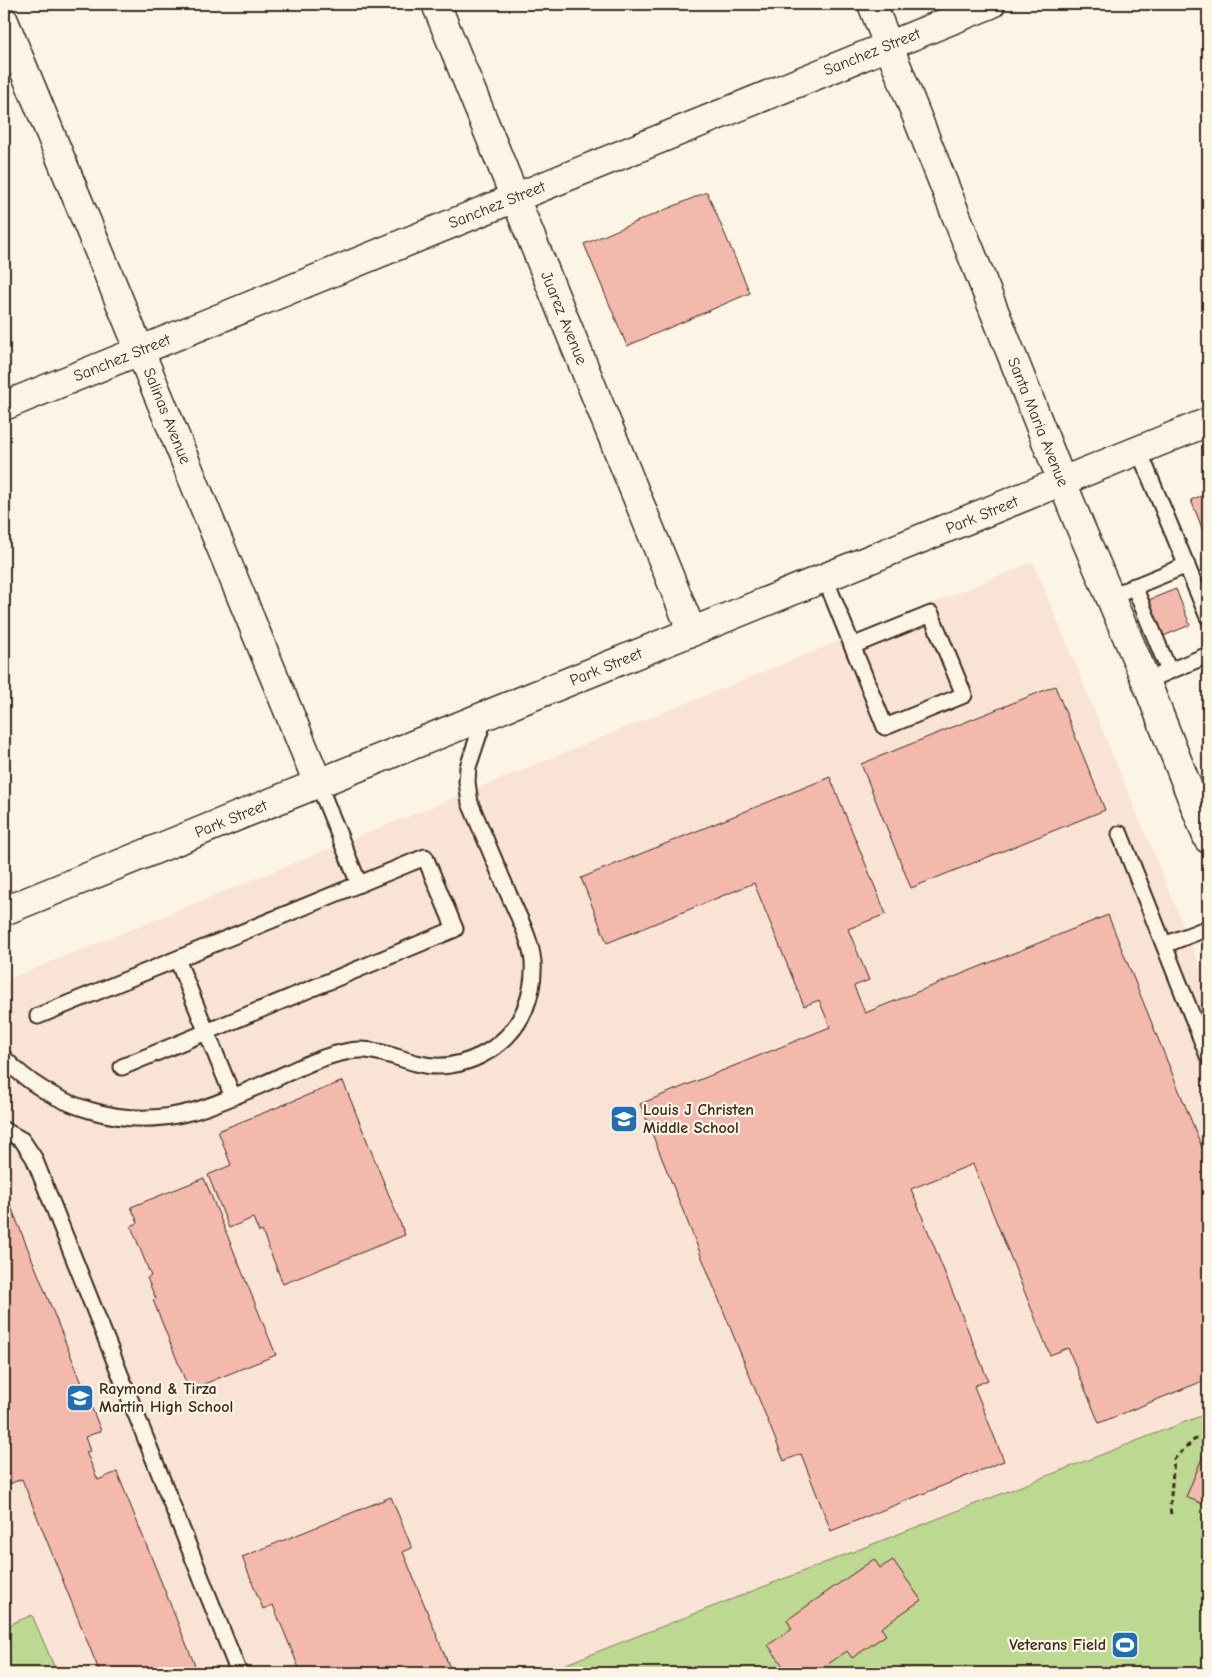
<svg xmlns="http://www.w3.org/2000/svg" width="1212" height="1677" font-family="'Comic Neue',sans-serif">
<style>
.built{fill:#f9e3d4}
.green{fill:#bdd890;stroke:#7c8157}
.building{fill:#f3b9ac;stroke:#3b2a1e}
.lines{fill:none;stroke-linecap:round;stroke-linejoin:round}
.service-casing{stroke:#3b2a1e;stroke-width:19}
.minor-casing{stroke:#3b2a1e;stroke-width:31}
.tertiary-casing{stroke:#3b2a1e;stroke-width:31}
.secondary-casing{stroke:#3b2a1e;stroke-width:31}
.path{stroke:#3b2a1e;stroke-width:3;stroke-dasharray:5 4;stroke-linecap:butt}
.service{stroke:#fcf5e5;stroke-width:15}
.minor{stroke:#fcf5e5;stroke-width:28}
.tertiary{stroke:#fcf5e5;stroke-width:28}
.secondary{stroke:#fcf5e5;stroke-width:28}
.labels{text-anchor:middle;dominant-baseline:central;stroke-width:4.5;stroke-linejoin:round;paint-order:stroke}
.street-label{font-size:16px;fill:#3b2a1e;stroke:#fcf5e5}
.poi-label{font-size:16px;font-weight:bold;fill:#3b2a1e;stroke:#fcf5e5;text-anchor:start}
</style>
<rect width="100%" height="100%" fill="#fcf5e5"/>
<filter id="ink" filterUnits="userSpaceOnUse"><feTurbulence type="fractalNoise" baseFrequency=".02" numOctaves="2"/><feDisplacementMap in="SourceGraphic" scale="10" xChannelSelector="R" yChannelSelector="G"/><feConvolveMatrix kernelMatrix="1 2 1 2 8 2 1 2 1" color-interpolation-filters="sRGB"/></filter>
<g filter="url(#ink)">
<path class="built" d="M 1033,562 L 1208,985 L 1208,1413 L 543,1673 L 521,1673 L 519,1669 L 508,1673 L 4,1673 L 4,981 Z"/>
<path class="green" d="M 1208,1413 L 1208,1673 L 543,1673 Z
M 32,1615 L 57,1673 L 4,1673 L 4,1627 Z"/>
<path class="building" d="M 707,192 L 750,293 L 627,346 L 584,244 Z
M 1208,493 L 1208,543 L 1191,500 Z
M 1176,589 L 1190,625 L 1161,637 L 1146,601 Z
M 1055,686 L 1105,810 L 911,888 L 861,764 Z
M 830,777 L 886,914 L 848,929 L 869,980 L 854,986 L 865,1013 L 1108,915 L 1208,1162 L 1208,1379 L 1099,1423 L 1068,1348 L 1050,1355 L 973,1164 L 911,1189 L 988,1380 L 974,1386 L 1004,1461 L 831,1531 L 801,1454 L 784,1461 L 640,1104 L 830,1027 L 819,1000 L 804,1006 L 754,883 L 607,943 L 581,878 Z
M 343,1081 L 405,1235 L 283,1284 L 262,1231 L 259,1232 L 253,1218 L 229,1228 L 208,1175 L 231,1165 L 218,1131 Z
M 204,1178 L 276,1355 L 189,1390 L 153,1300 L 156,1299 L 147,1278 L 151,1276 L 131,1226 L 138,1223 L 131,1207 Z
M 4,1189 L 101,1431 L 85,1437 L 90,1451 L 86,1452 L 98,1480 L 117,1472 L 198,1673 L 100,1673 L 22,1479 L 4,1486 Z
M 1207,1446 L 1208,1447 L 1208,1506 L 1186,1497 Z
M 391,1497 L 412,1548 L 403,1552 L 452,1673 L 301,1673 L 273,1605 L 263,1609 L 242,1557 Z
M 874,1559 L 880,1568 L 893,1560 L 921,1600 L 881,1628 L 886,1635 L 852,1658 L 847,1651 L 815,1673 L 788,1673 L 768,1645 L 792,1629 L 787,1620 Z"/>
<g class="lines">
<g class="service-casing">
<path id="service" d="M 1139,451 L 1208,617
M 825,578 L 885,727 L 964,695 L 931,614 L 852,646
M 1134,586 L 1169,671
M 1109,597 L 1187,565
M 1146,681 L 1208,655
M 318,783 L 359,884
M 1120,834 L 1208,1056
M 1164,945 L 1208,928
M 38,1016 L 177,959
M 4,1058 C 51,1107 123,1130 190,1112 C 214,1106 237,1095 261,1085 C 289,1073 319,1056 350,1051 C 373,1047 394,1057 416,1063 C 458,1075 508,1050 525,1009 C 531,994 534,978 533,962 C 531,939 518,916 509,895 C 496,864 483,833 470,803 L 467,782 L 468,767 L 485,716
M 122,1067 L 455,929 L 425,857 L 177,959 L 233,1097
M 4,1130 L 22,1140 L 34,1158 L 239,1673"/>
</g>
<g class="minor-casing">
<path id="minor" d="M 436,4 L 692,632
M 4,21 L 318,783"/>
</g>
<g class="tertiary-casing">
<path id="tertiary" d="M 4,406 L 991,4"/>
</g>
<g class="secondary-casing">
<path id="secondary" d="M 872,4 L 1079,524 L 1146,681 L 1208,839
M 4,911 L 1208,422"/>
</g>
<path class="path" d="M 1171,1514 L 1170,1508 L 1174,1459 L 1194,1440 L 1208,1435"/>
<use href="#service" class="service"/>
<use href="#minor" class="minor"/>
<use href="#tertiary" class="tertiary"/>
<use href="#secondary" class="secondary"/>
</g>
</g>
<defs>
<g id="school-square" transform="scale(1.4375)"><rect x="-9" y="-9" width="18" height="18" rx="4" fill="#1f6fb2" stroke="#fcf5e5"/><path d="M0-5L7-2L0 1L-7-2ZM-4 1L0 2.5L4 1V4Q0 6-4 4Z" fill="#fff"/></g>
<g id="stadium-square" transform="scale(1.4375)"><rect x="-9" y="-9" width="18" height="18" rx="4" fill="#1f6fb2" stroke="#fcf5e5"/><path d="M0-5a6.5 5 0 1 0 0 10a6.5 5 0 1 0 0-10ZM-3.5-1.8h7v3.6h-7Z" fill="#fff"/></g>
</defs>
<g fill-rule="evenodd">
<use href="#school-square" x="624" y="1119"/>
<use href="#school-square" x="80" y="1398"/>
<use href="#stadium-square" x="1125" y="1645"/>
</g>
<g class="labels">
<g class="street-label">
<text transform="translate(872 52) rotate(-22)">Sanchez Street</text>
<text transform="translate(497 205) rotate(-22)">Sanchez Street</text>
<text transform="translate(564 318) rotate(68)">Juarez Avenue</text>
<text transform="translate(122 358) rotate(-22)">Sanchez Street</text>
<text transform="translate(167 416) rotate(68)">Salinas Avenue</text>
<text transform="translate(1038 422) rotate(68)">Santa Maria Avenue</text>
<text transform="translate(982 515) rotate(-22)">Park Street</text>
<text transform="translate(606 667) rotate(-22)">Park Street</text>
<text transform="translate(231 819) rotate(-22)">Park Street</text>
</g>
<g class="poi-label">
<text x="643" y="1110">Louis J Christen<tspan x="643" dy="18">Middle School</tspan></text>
<text x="99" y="1389">Raymond &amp; Tirza<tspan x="99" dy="18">Martin High School</tspan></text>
<text x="1106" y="1645" text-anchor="end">Veterans Field</text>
</g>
</g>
<rect width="1212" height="1677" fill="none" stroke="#fcf5e5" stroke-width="20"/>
<rect x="10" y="10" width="1192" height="1657" fill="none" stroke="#3b2a1e" stroke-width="2" filter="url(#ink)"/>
</svg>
